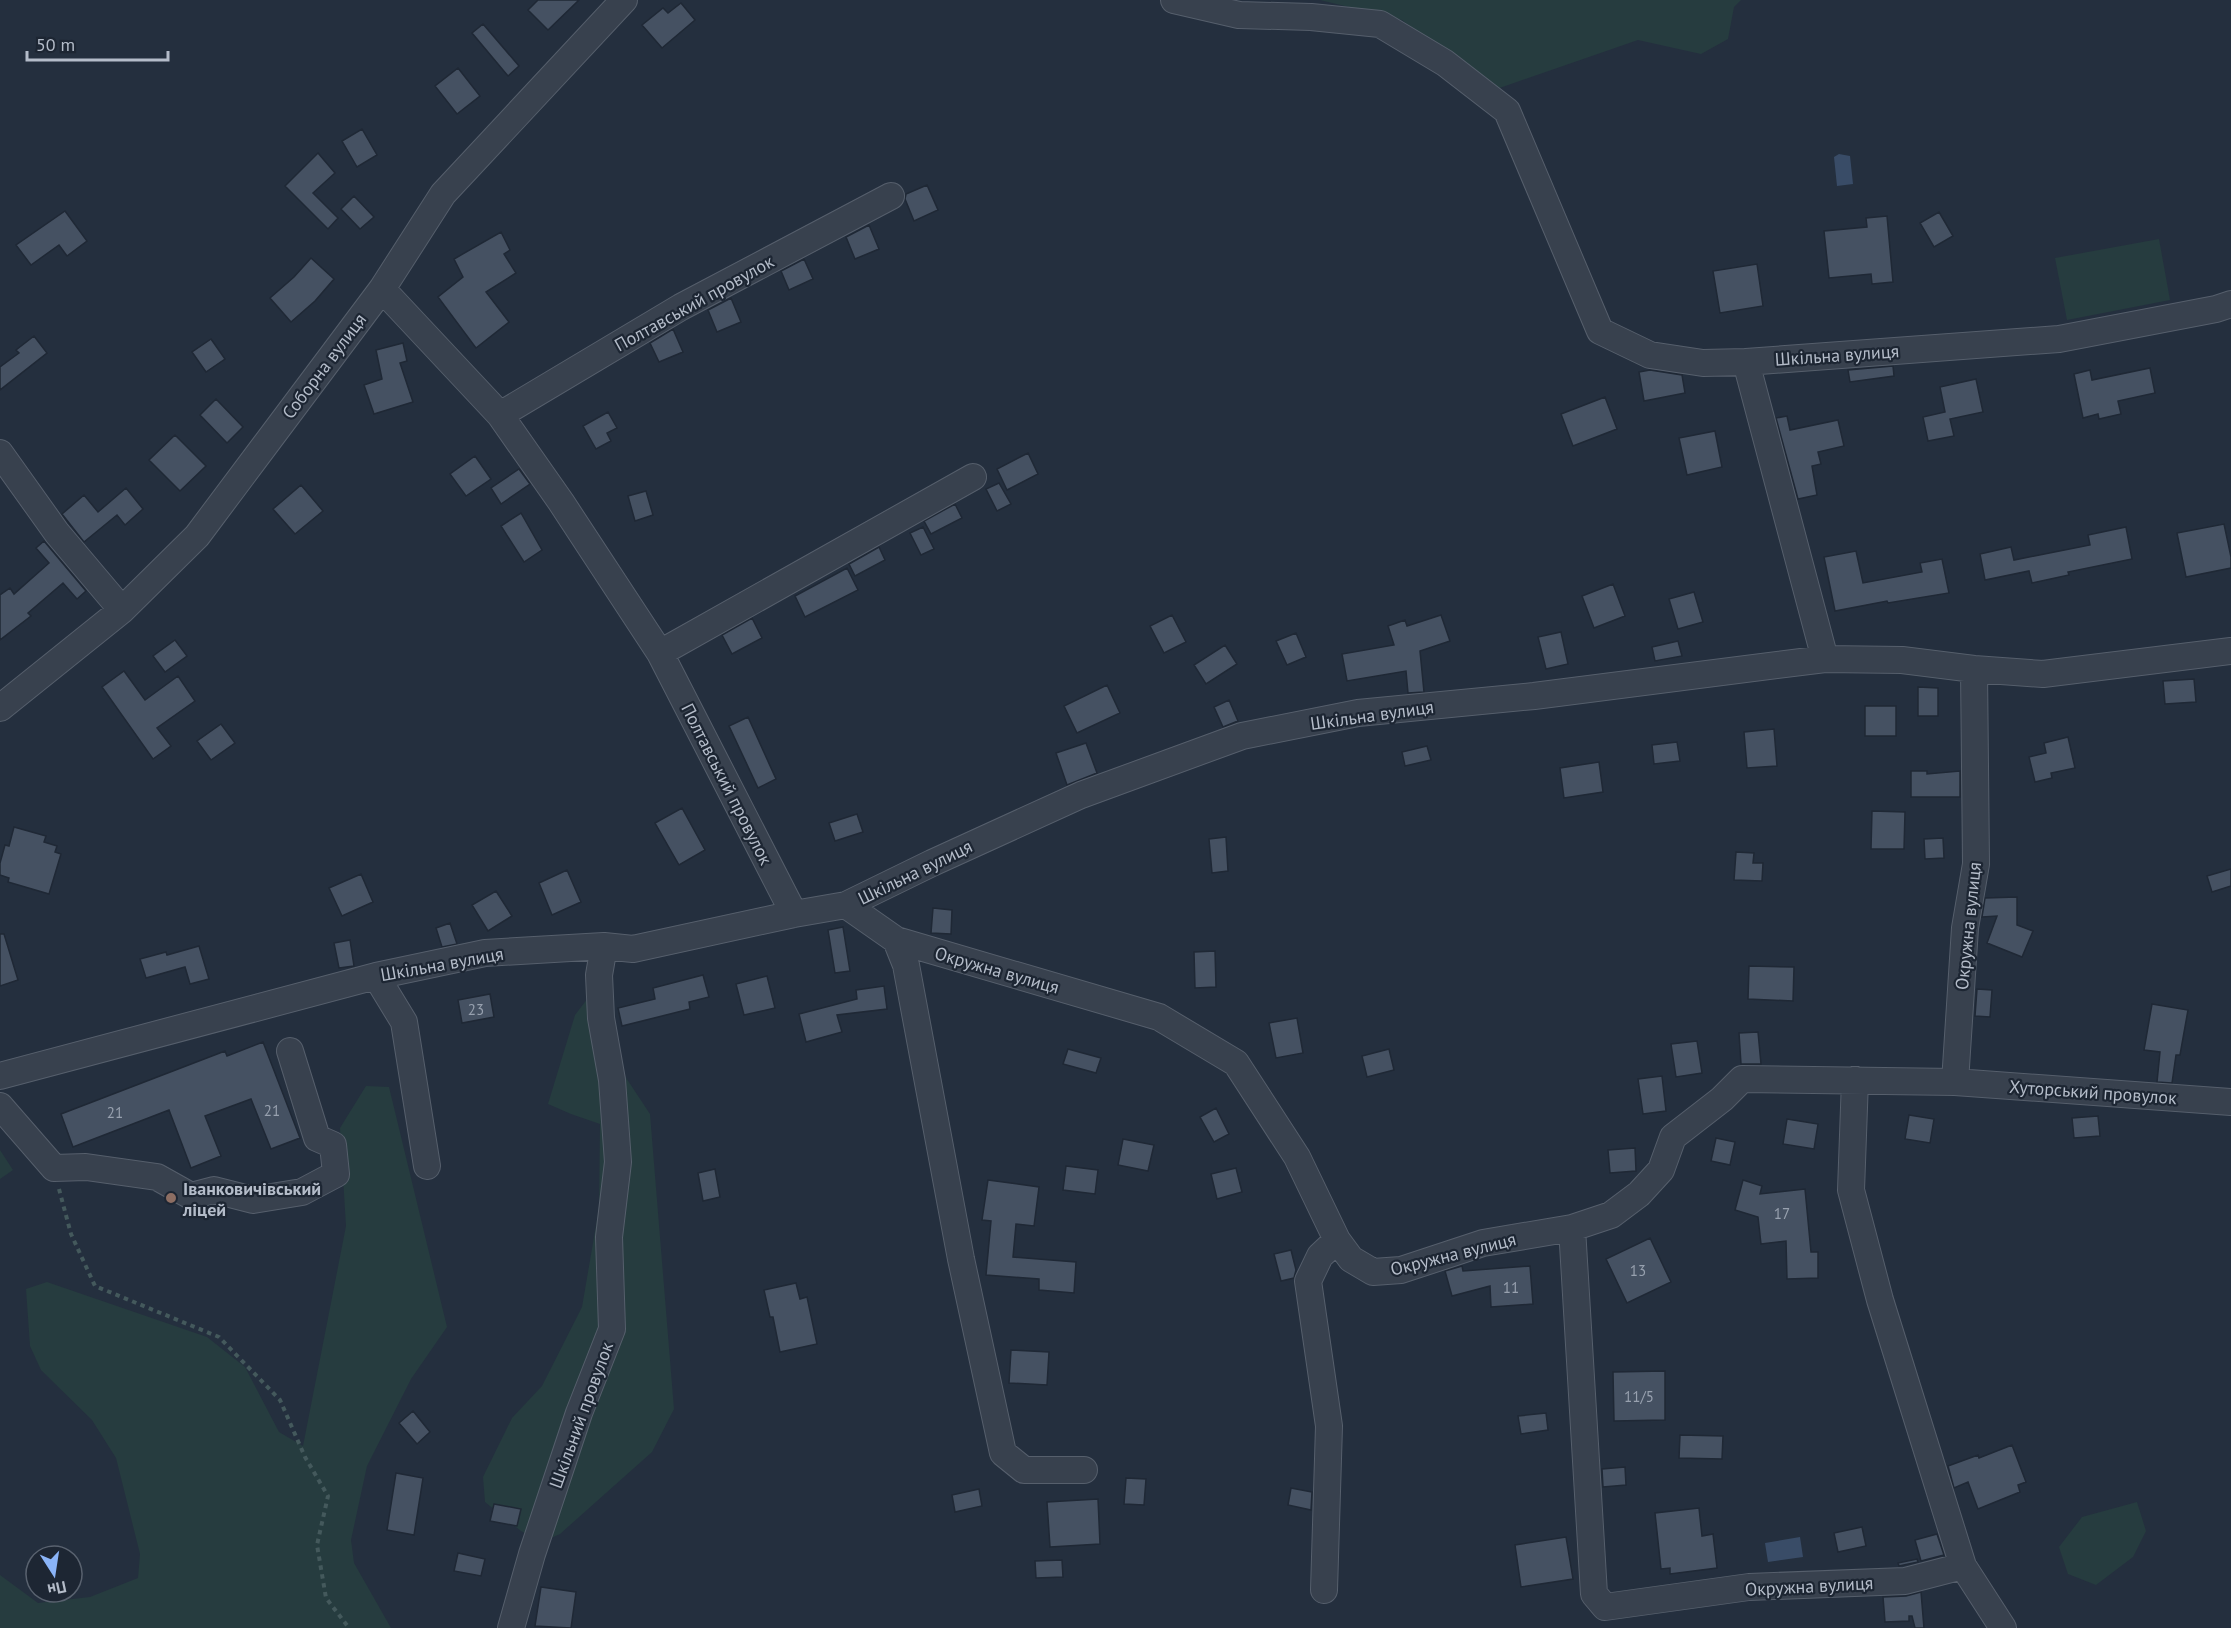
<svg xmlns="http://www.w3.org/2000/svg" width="2231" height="1628" font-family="'PT Sans',sans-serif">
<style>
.green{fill:#263c3f}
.water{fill:#394c67}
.building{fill:#455162;stroke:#1f2835;stroke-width:1.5}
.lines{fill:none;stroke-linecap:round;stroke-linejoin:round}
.minor-casing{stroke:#565f6c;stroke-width:28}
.path{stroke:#44595c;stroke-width:4;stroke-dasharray:4.5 4.5;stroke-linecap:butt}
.minor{stroke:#38414e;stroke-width:26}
.education-dot{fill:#8d6e63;stroke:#1d2633;stroke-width:2}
.labels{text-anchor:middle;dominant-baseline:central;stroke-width:4.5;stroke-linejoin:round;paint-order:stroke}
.number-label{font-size:15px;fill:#98a1af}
.street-label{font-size:18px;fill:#b4bcc9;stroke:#1d2633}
.poi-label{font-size:18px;font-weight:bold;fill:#b4bcc9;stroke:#1d2633;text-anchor:start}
</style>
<rect width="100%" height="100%" fill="#242f3e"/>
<path class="green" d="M 1320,0 L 1741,0 L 1734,7 L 1728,39 L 1701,54 L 1638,40 L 1491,91 L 1402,20 Z
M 2159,239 L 2170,300 L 2067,320 L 2055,258 Z
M 588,998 L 601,1040 L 650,1114 L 674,1409 L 652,1452 L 560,1534 L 542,1542 L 521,1531 L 485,1502 L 483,1477 L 512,1418 L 542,1386 L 582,1307 L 599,1208 L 600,1124 L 571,1114 L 548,1104 L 575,1015 Z
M 366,1086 L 389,1087 L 447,1327 L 411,1379 L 367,1466 L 351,1540 L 354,1563 L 391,1628 L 0,1628 L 0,1575 L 38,1603 L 90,1597 L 138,1578 L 140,1554 L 116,1458 L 92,1420 L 41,1370 L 30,1346 L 26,1289 L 47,1282 L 207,1337 L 245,1367 L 279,1432 L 303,1446 L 346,1226 L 340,1128 Z
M 0,1150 L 13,1170 L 0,1179 Z
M 2137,1502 L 2146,1531 L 2133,1557 L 2096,1585 L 2068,1574 L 2059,1547 L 2082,1517 Z"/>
<path class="water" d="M 1839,154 L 1850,156 L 1853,184 L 1837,186 L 1834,157 Z
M 1800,1537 L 1803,1557 L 1768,1562 L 1765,1543 Z"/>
<path class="building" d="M 538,0 L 579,0 L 548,30 L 528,10 Z
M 681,3 L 695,20 L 662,48 L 642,25 L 663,8 L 668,13 Z
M 483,24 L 519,66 L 508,76 L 472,33 Z
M 458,68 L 480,96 L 457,114 L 435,86 Z
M 362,129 L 377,155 L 357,167 L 342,141 Z
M 318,153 L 335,173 L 313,193 L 338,218 L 328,229 L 285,186 Z
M 927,185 L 938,210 L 914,221 L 905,199 L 906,194 Z
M 354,196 L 374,217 L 360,229 L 341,209 Z
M 65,211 L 87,241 L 67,256 L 59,245 L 31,265 L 16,245 Z
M 1939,212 L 1953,236 L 1934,247 L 1920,223 Z
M 1887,216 L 1893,282 L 1872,284 L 1871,274 L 1829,278 L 1824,231 L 1867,227 L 1866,218 Z
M 869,225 L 879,249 L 855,259 L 846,237 Z
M 501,232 L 510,250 L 504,254 L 516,273 L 486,292 L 509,322 L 476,348 L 438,297 L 463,277 L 454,259 Z
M 311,258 L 334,279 L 315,301 L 291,322 L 270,298 L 294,277 Z
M 804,259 L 813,279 L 789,290 L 781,271 Z
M 1757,264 L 1763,306 L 1720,313 L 1713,271 Z
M 731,298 L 741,322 L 717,332 L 708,310 Z
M 673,329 L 683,352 L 659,362 L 650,343 Z
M 34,336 L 47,353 L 0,390 L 0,367 L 19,353 L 16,350 Z
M 211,339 L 225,359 L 206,372 L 192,352 Z
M 403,343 L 407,361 L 400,363 L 413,402 L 374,414 L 364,385 L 382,379 L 376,350 Z
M 1893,366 L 1894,376 L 1850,382 L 1848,370 Z
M 2150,368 L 2155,393 L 2118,401 L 2121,414 L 2099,419 L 2098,414 L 2083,418 L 2074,374 L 2090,370 L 2092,380 Z
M 1650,370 L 1682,375 L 1685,393 L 1644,401 L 1639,372 Z
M 1976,379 L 1983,412 L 1950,419 L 1954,436 L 1928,441 L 1923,417 L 1945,412 L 1940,387 Z
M 1605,397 L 1617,429 L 1573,446 L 1561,414 Z
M 216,399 L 243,427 L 227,443 L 200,415 Z
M 608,412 L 617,428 L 607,433 L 611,441 L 596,449 L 583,426 Z
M 1787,416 L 1790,430 L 1838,420 L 1844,446 L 1818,452 L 1821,464 L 1812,466 L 1817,495 L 1798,499 L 1776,418 Z
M 1715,431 L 1722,467 L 1687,475 L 1679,438 Z
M 175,435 L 206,466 L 180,491 L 149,460 Z
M 1028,453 L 1038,474 L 1007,490 L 997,469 Z
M 475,456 L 491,479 L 466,496 L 450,474 Z
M 519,469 L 530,484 L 501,504 L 491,488 Z
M 999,483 L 1011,504 L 997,511 L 986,489 Z
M 301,485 L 323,511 L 295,534 L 273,509 Z
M 126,488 L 143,509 L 125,525 L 117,515 L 84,542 L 62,514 L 84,495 L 98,512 Z
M 646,491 L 653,515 L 635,521 L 628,496 Z
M 955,504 L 962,518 L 931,534 L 924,521 Z
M 521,513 L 542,550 L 524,562 L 501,526 Z
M 2224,524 L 2231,557 L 2231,568 L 2186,577 L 2177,533 Z
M 923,527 L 934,549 L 921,555 L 910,533 Z
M 2126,527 L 2132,559 L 2068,572 L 2069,575 L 2032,583 L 2029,571 L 1985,580 L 1980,554 L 2011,547 L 2014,560 L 2090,545 L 2088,535 Z
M 44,541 L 86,591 L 77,599 L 63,583 L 28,613 L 31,616 L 0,640 L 0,595 L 10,588 L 14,594 L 49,563 L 36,548 Z
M 879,547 L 885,560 L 855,576 L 849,564 Z
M 1856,551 L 1863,583 L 1922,572 L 1920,563 L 1942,559 L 1949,593 L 1888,603 L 1887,601 L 1835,611 L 1824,557 Z
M 847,568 L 858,590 L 805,617 L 795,596 Z
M 1613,584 L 1625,616 L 1594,628 L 1582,596 Z
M 1694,592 L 1703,622 L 1678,629 L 1669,599 Z
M 1172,615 L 1186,642 L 1164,653 L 1150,626 Z
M 1441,615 L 1450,641 L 1420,651 L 1424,692 L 1408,693 L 1406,671 L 1347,681 L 1342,654 L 1394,645 L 1388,626 L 1405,620 L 1407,626 Z
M 752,618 L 762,638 L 732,654 L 722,635 Z
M 1561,632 L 1568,664 L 1546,669 L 1538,637 Z
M 1296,633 L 1306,657 L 1287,665 L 1276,641 Z
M 175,640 L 187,656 L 165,672 L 153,656 Z
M 1678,641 L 1682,656 L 1655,661 L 1652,647 Z
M 1225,645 L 1237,664 L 1206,684 L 1194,665 Z
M 124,671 L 145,700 L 178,676 L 195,701 L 157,728 L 171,746 L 153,759 L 102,687 Z
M 2194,679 L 2196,702 L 2165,704 L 2163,681 Z
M 1107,685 L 1120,713 L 1077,733 L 1064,706 Z
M 1918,687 L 1938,688 L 1938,716 L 1918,716 Z
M 1229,700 L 1238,721 L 1223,727 L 1214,707 Z
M 1865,706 L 1896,706 L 1896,736 L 1865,736 Z
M 748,717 L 776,779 L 758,788 L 729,726 Z
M 221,724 L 235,743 L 211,760 L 197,741 Z
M 1774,729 L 1777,766 L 1747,768 L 1744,732 Z
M 2068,737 L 2075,768 L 2051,773 L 2052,778 L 2035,782 L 2029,757 L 2046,753 L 2044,743 Z
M 1677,742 L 1680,761 L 1654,764 L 1652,745 Z
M 1086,743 L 1097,773 L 1067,785 L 1056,753 Z
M 1427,746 L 1431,760 L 1405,766 L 1402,752 Z
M 1599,762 L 1603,792 L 1564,798 L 1560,768 Z
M 1911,771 L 1927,771 L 1927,774 L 1960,771 L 1960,797 L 1911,797 Z
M 682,808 L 705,850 L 679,865 L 655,823 Z
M 1872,811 L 1905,812 L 1904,849 L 1871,849 Z
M 857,814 L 863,832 L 835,841 L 829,823 Z
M 14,827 L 46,836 L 44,842 L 57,846 L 55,852 L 61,854 L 49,894 L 8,882 L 9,878 L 0,875 L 0,863 L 5,845 L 9,846 Z
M 1226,837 L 1228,871 L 1212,873 L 1209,839 Z
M 1943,838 L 1944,858 L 1925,859 L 1924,839 Z
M 1736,852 L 1754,853 L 1753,863 L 1763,863 L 1762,881 L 1734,880 Z
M 2231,869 L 2231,886 L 2212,892 L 2207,876 Z
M 567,870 L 581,902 L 552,915 L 539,883 Z
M 361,874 L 373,902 L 342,916 L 329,888 Z
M 496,891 L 512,916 L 488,931 L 472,905 Z
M 2017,897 L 2017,925 L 2033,931 L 2022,957 L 1987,943 L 1997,916 L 1982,917 L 1985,898 Z
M 933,908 L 952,910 L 951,934 L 931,933 Z
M 450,923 L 457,944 L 442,947 L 436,928 Z
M 843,927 L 850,971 L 835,973 L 828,930 Z
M 0,934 L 4,934 L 18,980 L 0,986 Z
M 350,940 L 354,966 L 339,968 L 334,943 Z
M 199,946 L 209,979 L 190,984 L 185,967 L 146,978 L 140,959 L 166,952 L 167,955 Z
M 1215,951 L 1216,987 L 1195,988 L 1194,952 Z
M 1749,966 L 1794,967 L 1793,1001 L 1748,999 Z
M 703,975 L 709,997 L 689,1002 L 690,1009 L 622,1026 L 618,1008 L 655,999 L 653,988 Z
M 767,976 L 775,1008 L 744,1015 L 736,984 Z
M 884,986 L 887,1009 L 837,1015 L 842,1032 L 806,1042 L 799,1014 L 857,999 L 856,990 Z
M 1977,989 L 1992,990 L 1990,1017 L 1975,1016 Z
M 490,994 L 494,1017 L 462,1023 L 458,1000 Z
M 2152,1004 L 2188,1010 L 2180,1055 L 2176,1055 L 2172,1083 L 2157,1082 L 2160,1052 L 2144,1050 Z
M 1297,1018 L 1303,1053 L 1276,1058 L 1269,1023 Z
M 1758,1032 L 1761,1064 L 1741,1064 L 1739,1033 Z
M 1697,1041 L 1702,1073 L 1676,1077 L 1671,1044 Z
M 263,1042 L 300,1138 L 271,1149 L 251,1099 L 205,1116 L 221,1156 L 191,1168 L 169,1110 L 73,1147 L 61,1114 L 225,1051 L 227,1056 Z
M 1068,1049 L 1101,1058 L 1096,1073 L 1063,1064 Z
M 1389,1049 L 1394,1070 L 1367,1077 L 1362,1056 Z
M 1662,1076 L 1666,1111 L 1643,1114 L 1638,1079 Z
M 1216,1108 L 1229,1134 L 1214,1142 L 1200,1117 Z
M 1909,1115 L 1934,1119 L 1930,1143 L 1905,1139 Z
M 2098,1116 L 2100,1136 L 2074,1138 L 2072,1118 Z
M 1787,1119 L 1818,1124 L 1814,1149 L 1783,1144 Z
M 1716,1138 L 1735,1142 L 1730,1165 L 1711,1161 Z
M 1123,1139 L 1154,1145 L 1148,1171 L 1118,1165 Z
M 1635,1148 L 1636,1171 L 1610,1173 L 1608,1150 Z
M 1066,1166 L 1098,1170 L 1095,1194 L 1063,1190 Z
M 1236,1168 L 1242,1192 L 1217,1199 L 1211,1174 Z
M 715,1169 L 720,1197 L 703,1201 L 698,1173 Z
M 988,1180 L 1039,1187 L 1034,1226 L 1016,1224 L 1013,1257 L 1076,1262 L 1074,1293 L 1039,1290 L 1039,1279 L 986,1275 L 991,1221 L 982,1220 Z
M 1743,1180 L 1762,1186 L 1760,1194 L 1805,1189 L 1811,1252 L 1818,1252 L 1818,1278 L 1787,1279 L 1786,1241 L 1761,1244 L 1758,1217 L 1735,1210 Z
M 1650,1238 L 1671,1282 L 1627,1303 L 1606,1259 Z
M 1291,1250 L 1296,1270 L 1294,1278 L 1281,1281 L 1274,1254 Z
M 1462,1266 L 1463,1271 L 1530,1266 L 1533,1304 L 1491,1307 L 1490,1286 L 1452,1296 L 1445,1271 Z
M 796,1283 L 800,1299 L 807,1297 L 817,1344 L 780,1352 L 773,1317 L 770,1317 L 764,1290 Z
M 1011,1350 L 1049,1352 L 1047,1385 L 1009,1383 Z
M 1665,1371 L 1665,1420 L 1614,1421 L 1613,1372 Z
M 413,1411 L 430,1432 L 417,1444 L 399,1423 Z
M 1546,1413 L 1548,1430 L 1521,1434 L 1518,1416 Z
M 1680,1435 L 1723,1436 L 1722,1459 L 1679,1458 Z
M 2012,1445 L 2026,1482 L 2018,1485 L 2020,1492 L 1978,1509 L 1968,1482 L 1954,1488 L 1948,1466 L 1978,1455 L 1979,1458 Z
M 1625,1467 L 1626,1485 L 1603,1487 L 1602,1469 Z
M 396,1473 L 423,1478 L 414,1535 L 387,1530 Z
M 1126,1478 L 1146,1479 L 1144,1505 L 1124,1504 Z
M 1291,1488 L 1312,1492 L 1311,1510 L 1288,1505 Z
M 979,1489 L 982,1506 L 955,1512 L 952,1495 Z
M 1098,1499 L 1100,1544 L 1050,1547 L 1047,1502 Z
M 494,1504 L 521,1509 L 517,1526 L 490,1521 Z
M 1699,1508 L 1702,1536 L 1713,1534 L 1717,1568 L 1670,1574 L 1670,1568 L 1661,1569 L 1655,1513 Z
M 1862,1527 L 1866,1546 L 1838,1552 L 1834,1533 Z
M 1937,1534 L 1944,1555 L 1921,1561 L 1915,1540 Z
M 1566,1537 L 1573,1579 L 1521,1587 L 1515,1545 Z
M 458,1553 L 485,1559 L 481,1576 L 454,1571 Z
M 1917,1559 L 1918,1562 L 1899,1566 L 1898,1563 Z
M 1062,1560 L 1063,1577 L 1036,1578 L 1035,1561 Z
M 541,1587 L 576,1592 L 571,1628 L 535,1626 Z
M 1921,1592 L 1924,1628 L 1915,1628 L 1912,1616 L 1909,1616 L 1909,1621 L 1885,1622 L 1883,1597 L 1906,1596 Z"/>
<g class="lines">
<g class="minor-casing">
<path id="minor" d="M 1174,0 L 1239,15 L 1311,17 L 1380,24 L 1445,63 L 1507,111 L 1600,331 L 1650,355 L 1703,363 L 1746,362
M 382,289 L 500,415 L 561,502 L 660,653 L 794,914
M 500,415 L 681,307 L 891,196
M 0,453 L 57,533 L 122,610
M 660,653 L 973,477
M 1825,659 L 1746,362 L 2059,339 L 2216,309 L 2231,304
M 0,708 L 122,610 L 197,536 L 382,289 L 443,194 L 624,0
M 846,905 L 896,940
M 376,976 L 404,1022 L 427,1166
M 0,1076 L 376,976 L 485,953 L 604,946 L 633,949 L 794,914 L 846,905 L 932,863 L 1081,795 L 1242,736 L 1358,713 L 1534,696 L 1825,659 L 1902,660 L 1974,669 L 2043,674 L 2231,651
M 1855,1080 L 1851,1190 L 1880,1300 L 1963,1566 L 2003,1628
M 1955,1082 L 2231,1102
M 0,1106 L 54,1168 L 86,1167 L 157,1177 L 191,1196 L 214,1190 L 253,1200 L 302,1192 L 336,1174 L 333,1145 L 317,1138 L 290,1051
M 1572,1228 L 1594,1594 L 1605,1607 L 1749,1587 L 1905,1581 L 1963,1566
M 1084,1470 L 1024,1470 L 1003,1453 L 961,1259 L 906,965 L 896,940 L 1159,1017 L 1236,1063 L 1297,1157 L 1337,1240 L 1351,1259 L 1373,1272 L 1401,1270 L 1483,1243 L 1572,1228 L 1611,1215 L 1639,1194 L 1661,1170 L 1673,1137 L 1722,1099 L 1742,1079 L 1955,1082 L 1965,928 L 1976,864 L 1974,669
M 1324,1590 L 1329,1426 L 1308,1281 L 1320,1256 L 1337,1240
M 511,1628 L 532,1554 L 579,1413 L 612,1329 L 609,1237 L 618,1162 L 612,1080 L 601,1018 L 599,975 L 604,946"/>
</g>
<path class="path" d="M 59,1189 L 71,1234 L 95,1286 L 219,1337 L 280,1400 L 305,1457 L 328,1496 L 317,1545 L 326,1598 L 349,1628"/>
<use href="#minor" class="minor"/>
</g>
<circle class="education-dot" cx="171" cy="1198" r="6"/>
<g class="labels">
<g class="number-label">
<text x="476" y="1009">23</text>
<text x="272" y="1110">21</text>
<text x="115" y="1112">21</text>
<text x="1782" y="1213">17</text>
<text x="1638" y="1270">13</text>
<text x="1511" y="1287">11</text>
<text x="1639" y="1396">11/5</text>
</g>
<g class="street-label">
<text transform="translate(694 303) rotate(-29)">Полтавський провулок</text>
<text transform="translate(1837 355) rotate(-4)">Шкільна вулиця</text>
<text transform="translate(324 366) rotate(-53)">Соборна вулиця</text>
<text transform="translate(1372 715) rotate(-8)">Шкільна вулиця</text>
<text transform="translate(727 784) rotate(63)">Полтавський провулок</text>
<text transform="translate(915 872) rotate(-26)">Шкільна вулиця</text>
<text transform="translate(1968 926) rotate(-84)">Окружна вулиця</text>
<text transform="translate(442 964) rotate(-10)">Шкільна вулиця</text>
<text transform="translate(997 970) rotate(16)">Окружна вулиця</text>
<text transform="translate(2093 1092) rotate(4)">Хуторський провулок</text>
<text transform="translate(1453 1254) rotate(-14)">Окружна вулиця</text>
<text transform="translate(581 1415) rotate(-70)">Шкільний провулок</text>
<text transform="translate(1809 1586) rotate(-3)">Окружна вулиця</text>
</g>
<g class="poi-label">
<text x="183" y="1188">Іванковичівський<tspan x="183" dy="21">ліцей</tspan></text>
</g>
</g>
<g transform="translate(54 1574) rotate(168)"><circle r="28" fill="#1d2633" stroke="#59626f" stroke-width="1.5"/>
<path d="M0-4.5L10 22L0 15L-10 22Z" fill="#8ab4f8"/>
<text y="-9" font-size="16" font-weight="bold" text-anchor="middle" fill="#b4bcc9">Пн</text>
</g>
<path d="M27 51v9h141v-9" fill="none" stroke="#b4bcc9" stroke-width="3"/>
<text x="36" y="51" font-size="18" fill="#b4bcc9" stroke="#1d2633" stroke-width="4.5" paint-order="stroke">50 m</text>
</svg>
